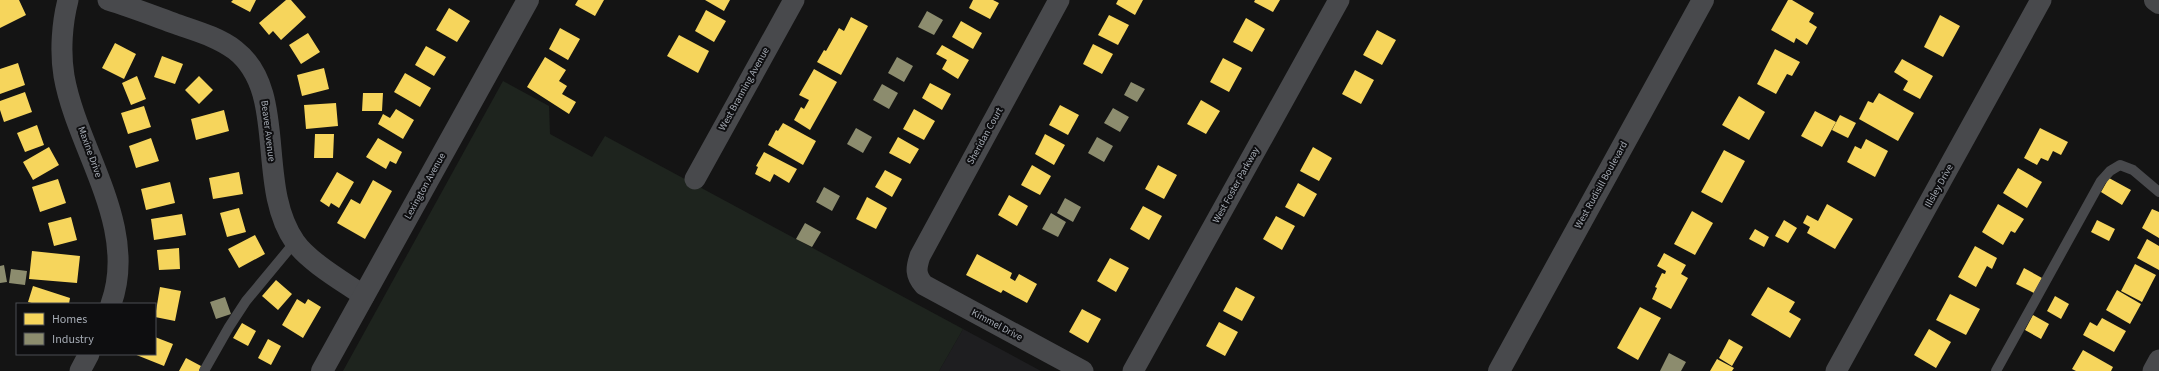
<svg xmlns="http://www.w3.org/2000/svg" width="2159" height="371" font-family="'Source Sans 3',sans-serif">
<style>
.built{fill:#1e1e20}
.green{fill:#1e241e}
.homes{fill:#f6d55c}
.industry{fill:#8c8c6e}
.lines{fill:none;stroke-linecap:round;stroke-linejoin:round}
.service{stroke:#48494c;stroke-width:10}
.minor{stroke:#48494c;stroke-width:21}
.tertiary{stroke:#48494c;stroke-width:22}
.secondary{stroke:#47484a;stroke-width:22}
.labels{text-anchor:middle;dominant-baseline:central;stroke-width:4;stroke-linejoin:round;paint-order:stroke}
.street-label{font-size:10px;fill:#a5abb4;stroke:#0e0e10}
</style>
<rect width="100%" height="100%" fill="#141414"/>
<path class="built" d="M 963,329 L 1041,371 L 939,371 Z"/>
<path class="green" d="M 503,81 L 549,106 L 550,134 L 592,157 L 605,136 L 963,329 L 939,371 L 343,371 Z"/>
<path class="homes" d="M 0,0 L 19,0 L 26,15 L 0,28 Z
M 233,0 L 256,0 L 250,12 L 231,2 Z
M 286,0 L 291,0 L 306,17 L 281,40 L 273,31 L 269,35 L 259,23 Z
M 578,0 L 604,0 L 595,16 L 575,5 Z
M 705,0 L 730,0 L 724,11 Z
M 973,0 L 993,0 L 999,3 L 990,19 L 969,8 Z
M 1118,0 L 1143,0 L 1135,15 L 1116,4 Z
M 1255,0 L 1280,0 L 1273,12 L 1254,2 Z
M 1788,0 L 1792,0 L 1814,13 L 1809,22 L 1817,27 L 1807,45 L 1796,38 L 1794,43 L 1771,30 Z
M 449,8 L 470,21 L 457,42 L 436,30 Z
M 706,10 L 726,21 L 714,42 L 695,31 Z
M 1109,15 L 1129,25 L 1118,45 L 1098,35 Z
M 1940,15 L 1960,26 L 1943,57 L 1924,47 Z
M 851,17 L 868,26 L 841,75 L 817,62 L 824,50 L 826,51 L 839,28 L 844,31 Z
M 1246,18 L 1265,29 L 1252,52 L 1233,42 Z
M 961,21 L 982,33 L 973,49 L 952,37 Z
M 560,28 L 580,39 L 568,60 L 549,49 Z
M 1377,30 L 1396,40 L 1382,65 L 1363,55 Z
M 308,33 L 320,52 L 301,64 L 289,45 Z
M 679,35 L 709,51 L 698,73 L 667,56 Z
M 115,43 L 136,54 L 124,79 L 102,68 Z
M 1093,44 L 1113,54 L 1102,74 L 1083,64 Z
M 942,45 L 969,60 L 958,79 L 942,69 L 947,60 L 936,54 Z
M 426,46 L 446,57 L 434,76 L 415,65 Z
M 1775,49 L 1800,62 L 1792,76 L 1787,74 L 1776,94 L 1757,84 Z
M 162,56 L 183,64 L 175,84 L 154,77 Z
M 545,57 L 566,70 L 559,81 L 567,86 L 562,94 L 576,102 L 569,114 L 527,87 Z
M 1223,58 L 1242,68 L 1229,92 L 1210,82 Z
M 1902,59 L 1933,76 L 1920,99 L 1903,90 L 1908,81 L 1894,72 Z
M 18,63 L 25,85 L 0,94 L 0,69 Z
M 324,68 L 329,89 L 302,96 L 297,75 Z
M 814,69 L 837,82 L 810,130 L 794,120 L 801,107 L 804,109 L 809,100 L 799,95 Z
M 1355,70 L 1374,80 L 1361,104 L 1342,94 Z
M 405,73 L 431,88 L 420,107 L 394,92 Z
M 137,76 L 146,99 L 131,105 L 122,83 Z
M 199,76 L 213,90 L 199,104 L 185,90 Z
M 930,83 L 951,94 L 942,110 L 922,98 Z
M 25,92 L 32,112 L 4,122 L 0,110 L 0,101 Z
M 363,93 L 383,93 L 382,111 L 362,111 Z
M 1879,93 L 1914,113 L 1898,141 L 1859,119 L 1868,101 L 1873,103 Z
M 1739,96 L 1765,112 L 1749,140 L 1722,125 Z
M 1201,100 L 1220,111 L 1206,134 L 1187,124 Z
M 336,103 L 338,126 L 306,129 L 304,105 Z
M 1060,105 L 1079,115 L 1068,135 L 1049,125 Z
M 144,106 L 151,127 L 128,134 L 121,113 Z
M 396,109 L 414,120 L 403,139 L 378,124 L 383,114 L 390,118 Z
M 914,109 L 935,121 L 924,140 L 903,129 Z
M 224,110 L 229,131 L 196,140 L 191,119 Z
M 1815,111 L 1836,122 L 1822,147 L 1801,136 Z
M 1840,115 L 1856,123 L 1848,138 L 1832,130 Z
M 783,123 L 816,141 L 803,165 L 768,145 L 776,130 L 778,131 Z
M 37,125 L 44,145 L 25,152 L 17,133 Z
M 2040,128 L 2068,142 L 2061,155 L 2053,151 L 2048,161 L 2041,158 L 2037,165 L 2024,158 Z
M 315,134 L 334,134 L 333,158 L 314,158 Z
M 1045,134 L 1065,145 L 1054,165 L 1035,154 Z
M 898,137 L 919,149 L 910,164 L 889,153 Z
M 151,138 L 159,161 L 136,168 L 129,146 Z
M 378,138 L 402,152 L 396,164 L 390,161 L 386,169 L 366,157 Z
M 1866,139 L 1888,151 L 1875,177 L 1847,162 L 1855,146 L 1861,149 Z
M 49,147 L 59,165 L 33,180 L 23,162 Z
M 1313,147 L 1332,158 L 1319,181 L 1300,171 Z
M 1724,150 L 1745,161 L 1722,203 L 1701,192 Z
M 764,152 L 797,169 L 789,183 L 774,174 L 770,182 L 755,174 L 758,167 L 756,166 Z
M 1032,165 L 1051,176 L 1040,195 L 1021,185 Z
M 1158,165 L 1177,175 L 1164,199 L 1145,189 Z
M 2018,168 L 2042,182 L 2027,208 L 2003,193 Z
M 885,170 L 902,179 L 892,197 L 875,187 Z
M 239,172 L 243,194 L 213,199 L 209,178 Z
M 337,172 L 354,182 L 339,208 L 331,203 L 329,207 L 320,201 Z
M 2109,178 L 2131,190 L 2122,205 L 2101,192 Z
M 58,179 L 66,203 L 40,212 L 32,187 Z
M 373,180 L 392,191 L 365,239 L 337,223 L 351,199 L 360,204 Z
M 170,182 L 175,203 L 146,210 L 141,189 Z
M 1298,183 L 1317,194 L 1304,217 L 1285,207 Z
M 1009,195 L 1028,206 L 1017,226 L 998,215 Z
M 867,197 L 887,208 L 876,229 L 856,219 Z
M 1827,204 L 1853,219 L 1835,249 L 1807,233 L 1810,227 L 1803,223 L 1807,215 L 1818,221 Z
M 1998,204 L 2024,219 L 2015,233 L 2011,231 L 2003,245 L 1982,232 Z
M 1143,206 L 1162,216 L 1149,240 L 1130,229 Z
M 239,208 L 246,232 L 227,237 L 220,213 Z
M 2152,209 L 2159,212 L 2159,238 L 2142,228 Z
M 1692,211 L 1713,223 L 1695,255 L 1674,244 Z
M 182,214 L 186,235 L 154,240 L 151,219 Z
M 1276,216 L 1295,226 L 1282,250 L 1263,239 Z
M 71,217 L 77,240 L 54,246 L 48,223 Z
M 1784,220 L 1797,228 L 1788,243 L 1775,236 Z
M 2097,220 L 2115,229 L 2109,241 L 2091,232 Z
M 1755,229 L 1769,237 L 1764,247 L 1749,239 Z
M 255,235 L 265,254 L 239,268 L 228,249 Z
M 2147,239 L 2159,246 L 2159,270 L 2137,258 Z
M 1975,246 L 1997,258 L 1992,269 L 1987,266 L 1976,287 L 1958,277 Z
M 179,248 L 180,269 L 159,270 L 157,250 Z
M 32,251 L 80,256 L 77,283 L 29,279 Z
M 1664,253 L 1686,265 L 1681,274 L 1688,278 L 1671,309 L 1652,299 L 1657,288 L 1655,287 L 1662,273 L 1665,274 L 1666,271 L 1657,266 Z
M 977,254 L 1012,273 L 1010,278 L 1015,281 L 1019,274 L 1037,284 L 1027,303 L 1003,290 L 1001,293 L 966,275 Z
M 1110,258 L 1129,268 L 1116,292 L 1097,281 Z
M 2135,264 L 2156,275 L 2142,302 L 2121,291 Z
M 2024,268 L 2042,278 L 2034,293 L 2016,284 Z
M 276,280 L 292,294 L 278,310 L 262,296 Z
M 33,286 L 70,298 L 69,304 L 35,304 L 28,302 Z
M 160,287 L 181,291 L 175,321 L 155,317 Z
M 1236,287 L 1255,297 L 1242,321 L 1223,311 Z
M 1768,287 L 1795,302 L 1789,312 L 1801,319 L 1790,338 L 1751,315 Z
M 2117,290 L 2141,304 L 2130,324 L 2106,310 Z
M 1950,294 L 1980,309 L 1966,335 L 1936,320 Z
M 2055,296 L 2069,304 L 2061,319 L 2047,311 Z
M 297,299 L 305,304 L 308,299 L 321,307 L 303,338 L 282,325 Z
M 1640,307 L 1661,318 L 1638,360 L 1617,348 Z
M 1082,309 L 1101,319 L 1088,343 L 1069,332 Z
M 2033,315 L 2049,324 L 2041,339 L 2025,330 Z
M 2102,318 L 2126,331 L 2114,352 L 2083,335 L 2090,322 L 2097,326 Z
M 1219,322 L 1238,332 L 1225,356 L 1206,346 Z
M 242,323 L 256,331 L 248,346 L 233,338 Z
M 1929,329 L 1951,342 L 1936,368 L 1914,355 Z
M 155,337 L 173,344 L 164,366 L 134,354 L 155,354 Z
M 268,339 L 281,346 L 271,365 L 258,358 Z
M 1729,339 L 1743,347 L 1732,366 L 1719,358 Z
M 2083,350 L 2113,367 L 2111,371 L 2076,371 L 2072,369 Z
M 186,358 L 201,366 L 199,371 L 179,371 Z
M 1717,359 L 1734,368 L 1732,371 L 1710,371 Z"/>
<path class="industry" d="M 927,11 L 943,20 L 934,35 L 918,27 Z
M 897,57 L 913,66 L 904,82 L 888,73 Z
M 1131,82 L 1145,89 L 1137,102 L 1124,95 Z
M 882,84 L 898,93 L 889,109 L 873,100 Z
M 1113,108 L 1129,117 L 1120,132 L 1104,123 Z
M 856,128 L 872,137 L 863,153 L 847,144 Z
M 1097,137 L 1113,146 L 1104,162 L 1088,153 Z
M 824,187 L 840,196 L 832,211 L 816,202 Z
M 1065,198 L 1081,207 L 1073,222 L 1057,213 Z
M 1051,213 L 1066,222 L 1058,237 L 1042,229 Z
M 805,223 L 821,232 L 812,247 L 796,239 Z
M 4,265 L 7,282 L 0,283 L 0,266 Z
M 11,269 L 27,271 L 25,285 L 9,283 Z
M 225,297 L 231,314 L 216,319 L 210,302 Z
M 1669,353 L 1686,362 L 1681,371 L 1660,371 Z"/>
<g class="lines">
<path class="service" d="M 204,371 L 229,327 L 246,301 L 295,242
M 1996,371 L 2101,181 L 2110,171 L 2120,165 L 2133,170 L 2159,192"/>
<path class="minor" d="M 68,0 C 62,23 60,52 64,76 C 77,150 139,226 111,304
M 108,0 C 131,7 154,16 176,24 C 196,31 218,37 235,50 C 289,92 255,185 295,242 C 309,262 344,282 364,296
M 1059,0 L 920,256 C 916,268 915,275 924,285 L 1083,371
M 695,179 L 794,0
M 80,371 L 89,354
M 1133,371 L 1339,0
M 1836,371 L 2041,0
M 2153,371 L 2159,360"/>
<path class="tertiary" d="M 322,371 L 528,0
M 1499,371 L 1703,0"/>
<path class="secondary" d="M 2155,0 L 2159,3"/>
</g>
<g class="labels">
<g class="street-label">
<text transform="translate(744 89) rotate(-61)">West Branning Avenue</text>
<text transform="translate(268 131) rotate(83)">Beaver Avenue</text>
<text transform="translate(985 136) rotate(-61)">Sheridan Court</text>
<text transform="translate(90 152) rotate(70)">Maxine Drive</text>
<text transform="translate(1236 185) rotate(-61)">West Foster Parkway</text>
<text transform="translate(1601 185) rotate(-61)">West Rudisill Boulevard</text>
<text transform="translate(425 186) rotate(-61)">Lexington Avenue</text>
<text transform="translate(1939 186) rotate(-61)">Illsley Drive</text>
<text transform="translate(997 325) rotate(28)">Kimmel Drive</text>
</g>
</g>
<rect x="16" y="303" width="140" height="52" fill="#0e0e10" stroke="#4a4d52"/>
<rect x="24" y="313" width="20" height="12" fill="#f6d55c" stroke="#4a4d52"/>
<text x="52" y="323" font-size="12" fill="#a5abb4">Homes</text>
<rect x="24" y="333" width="20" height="12" fill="#8c8c6e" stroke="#4a4d52"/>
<text x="52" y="343" font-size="12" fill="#a5abb4">Industry</text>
</svg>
